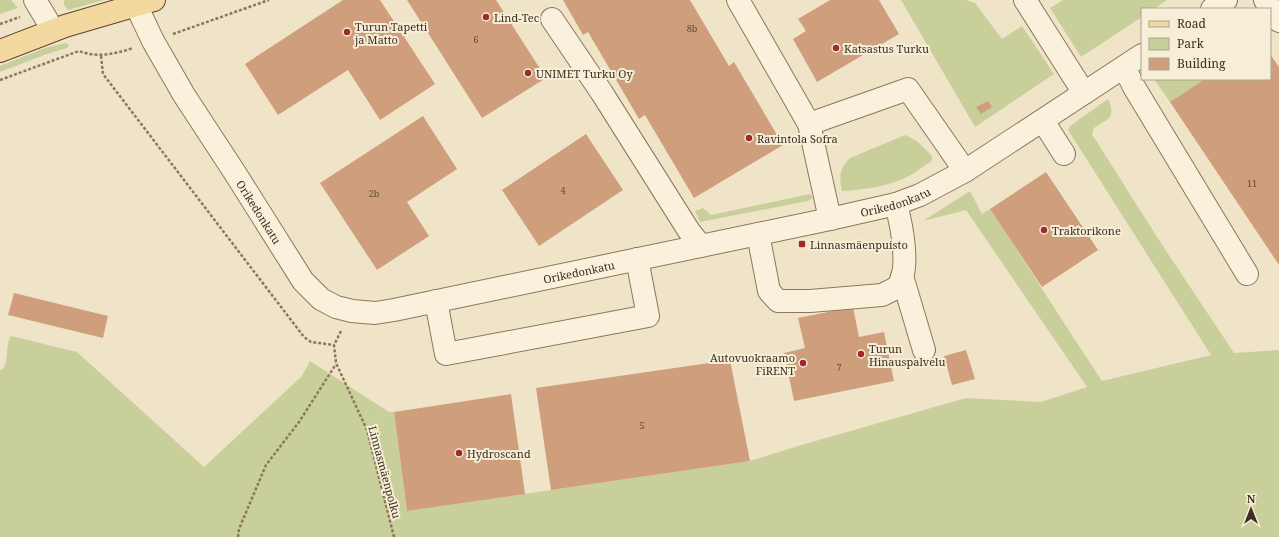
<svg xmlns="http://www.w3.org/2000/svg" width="1279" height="537" font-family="'Noto Serif',serif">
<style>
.green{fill:#c9cf9b}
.building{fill:#cf9f7d}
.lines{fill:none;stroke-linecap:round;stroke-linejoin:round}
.minor-casing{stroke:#8d765c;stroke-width:24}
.major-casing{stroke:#5b4430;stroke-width:24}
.path{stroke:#8d765c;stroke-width:2.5;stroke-dasharray:3 2;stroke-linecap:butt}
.minor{stroke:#faf1dc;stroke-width:22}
.major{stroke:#f3d9a0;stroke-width:22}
.poi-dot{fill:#9e2a2b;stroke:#f7eed8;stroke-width:1.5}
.labels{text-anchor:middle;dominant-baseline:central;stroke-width:4;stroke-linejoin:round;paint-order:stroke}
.number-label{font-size:9px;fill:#624a37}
.poi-label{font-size:11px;fill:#3d2e20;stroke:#f7eed8;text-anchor:start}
.street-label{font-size:11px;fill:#3d2e20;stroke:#f7eed8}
</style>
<rect width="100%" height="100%" fill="#f0e4c8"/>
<path class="green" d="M 0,0 L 11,0 L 18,8 L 0,14 Z
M 64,0 L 104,0 L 68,10 L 64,5 Z
M 901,0 L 966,0 L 975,3 L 1002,39 L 1022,26 L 1054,74 L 975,127 Z
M 1063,0 L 1167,0 L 1154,9 L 1142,9 L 1142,17 L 1081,57 L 1050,8 Z
M 65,43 L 68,44 L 69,46 L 67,48 L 47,54 L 0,72 L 0,66 L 45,48 Z
M 1154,79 L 1205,79 L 1170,102 Z
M 1108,99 C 1117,117 1107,120 1094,128 L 1092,134 L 1157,237 L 1234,353 L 1279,350 L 1279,537 L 0,537 L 0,370 L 3,369 C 10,358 4,347 11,336 L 77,352 L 204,467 L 302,376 L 310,361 L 389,412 L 394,412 L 407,511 L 750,461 L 798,446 L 966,398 L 1041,402 L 1087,387 L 966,210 L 923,221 L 970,191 L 982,214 L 990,209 C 1028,266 1064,324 1102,381 L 1211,355 L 1068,130 L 1070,126 Z
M 905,135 L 917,141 L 932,156 L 932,161 C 922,167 913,175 903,179 C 884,187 862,190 842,191 C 839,177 839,169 850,158 Z
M 810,194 L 813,198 L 808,201 L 700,222 L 695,211 L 703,208 L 711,215 Z"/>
<path class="building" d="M 343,0 L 380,0 L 435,84 L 380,120 L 348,70 L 278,115 L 245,64 Z
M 407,0 L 496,0 L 546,78 L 482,118 Z
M 563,0 L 690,0 L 729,66 L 734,62 L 783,145 L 694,198 L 645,115 L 639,119 L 588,32 L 583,35 Z
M 830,0 L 879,0 L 899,34 L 817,82 L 793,39 L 806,31 L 798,19 Z
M 1270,54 L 1279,67 L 1279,265 L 1170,102 L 1205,79 L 1270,79 Z
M 988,101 L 992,107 L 981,114 L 976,107 Z
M 423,116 L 457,169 L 407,202 L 429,236 L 377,270 L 320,183 Z
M 586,134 L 623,190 L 539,246 L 502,190 Z
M 1046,172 L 1098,250 L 1042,287 L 990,209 Z
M 14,293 L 108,316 L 103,338 L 8,315 Z
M 853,307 L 859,337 L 884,332 L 894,381 L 794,401 L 784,353 L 805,348 L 798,318 Z
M 966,350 L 975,379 L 952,385 L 944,356 Z
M 730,360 L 750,461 L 551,490 L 536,388 Z
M 511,394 L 525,494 L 407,511 L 394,412 Z"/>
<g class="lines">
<g class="minor-casing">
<g id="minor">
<path d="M 35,0 L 53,30"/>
<path d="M 738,0 L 809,124 L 908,89 L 965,171"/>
<path d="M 1025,0 L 1084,93"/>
<path d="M 1265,0 L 1279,21"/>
<path id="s1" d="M 136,5 L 153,41 L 184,95 L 235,173 L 303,281 L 321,299 L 336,307 L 352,311 L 375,313 L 394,310 L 830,219 L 896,204 L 920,195 L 965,171 L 1142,55"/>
<path d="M 1212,9 L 1226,0"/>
<path d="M 552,19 L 602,93 L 689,231 L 701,246"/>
<path d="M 1124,67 L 1134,87 L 1247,274"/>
<path d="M 1043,121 L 1064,154"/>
<path d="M 809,124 L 830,219"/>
<path d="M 758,234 L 769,291 L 778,301 L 810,301 L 882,295 C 887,292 894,290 898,286 C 911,269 901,223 896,204"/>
<path d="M 902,276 L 924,350"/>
<path d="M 436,301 L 446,354 L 648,316 L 637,259"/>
</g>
</g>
<g class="major-casing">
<path id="major" d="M 0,51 L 65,26 L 154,0"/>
</g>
<path class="path" d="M 0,24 L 20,17
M 173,34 L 269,0
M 101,56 L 103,74 L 304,337 L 311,342 L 334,345
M 0,80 L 79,51 C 97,58 115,54 133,48
M 341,331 L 334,345 L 336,363 L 367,430 L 394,537
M 238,537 L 239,529 L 266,465 L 299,422 L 336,364"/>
<use href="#minor" class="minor"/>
<use href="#major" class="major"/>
</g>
<g class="poi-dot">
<circle cx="486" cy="17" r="4"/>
<circle cx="347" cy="32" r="4"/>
<circle cx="836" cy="48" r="4"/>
<circle cx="528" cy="73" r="4"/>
<circle cx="749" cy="138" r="4"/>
<circle cx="1044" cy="230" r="4"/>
<rect x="798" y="240" width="8" height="8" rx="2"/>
<circle cx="861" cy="354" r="4"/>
<circle cx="803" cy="363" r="4"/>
<circle cx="459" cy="453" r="4"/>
</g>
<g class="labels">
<g class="number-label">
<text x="692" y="28">8b</text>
<text x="476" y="39">6</text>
<text x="1252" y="183">11</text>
<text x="563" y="190">4</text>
<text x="374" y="193">2b</text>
<text x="839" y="367">7</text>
<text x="642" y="425">5</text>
</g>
<g class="poi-label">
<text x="494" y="17">Lind-Tec</text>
<text x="355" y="26">Turun Tapetti<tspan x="355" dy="13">ja Matto</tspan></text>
<text x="844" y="48">Katsastus Turku</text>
<text x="536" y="73">UNIMET Turku Oy</text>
<text x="757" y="138">Ravintola Sofra</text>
<text x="1052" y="230">Traktorikone</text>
<text x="810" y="244">Linnasmäenpuisto</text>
<text x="869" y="348">Turun<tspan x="869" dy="13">Hinauspalvelu</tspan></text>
<text x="795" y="357" text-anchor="end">Autovuokraamo<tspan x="795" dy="13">FiRENT</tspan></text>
<text x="467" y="453">Hydroscand</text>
</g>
<g class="street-label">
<text stroke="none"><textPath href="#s1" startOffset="937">Orikedonkatu</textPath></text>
<text stroke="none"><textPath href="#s1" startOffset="241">Orikedonkatu</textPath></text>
<text stroke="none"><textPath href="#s1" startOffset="613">Orikedonkatu</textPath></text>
<text transform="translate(385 472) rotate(75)">Linnasmäenpolku</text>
</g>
</g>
<rect x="1141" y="8" width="130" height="72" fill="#f7eed8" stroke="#ada18e"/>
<rect x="1149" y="21" width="20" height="6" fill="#f3d9a0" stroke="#ada18e"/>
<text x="1177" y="28" font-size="12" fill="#3d2e20">Road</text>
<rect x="1149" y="38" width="20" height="12" fill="#c9cf9b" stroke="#ada18e"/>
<text x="1177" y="48" font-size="12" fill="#3d2e20">Park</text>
<rect x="1149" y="58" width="20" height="12" fill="#cf9f7d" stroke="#ada18e"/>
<text x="1177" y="68" font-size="12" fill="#3d2e20">Building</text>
<g transform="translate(1251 509)" stroke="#f7eed8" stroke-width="3" paint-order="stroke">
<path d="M0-3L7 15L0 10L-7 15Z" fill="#3d2e20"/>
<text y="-6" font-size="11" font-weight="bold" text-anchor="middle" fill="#3d2e20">N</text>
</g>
</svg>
